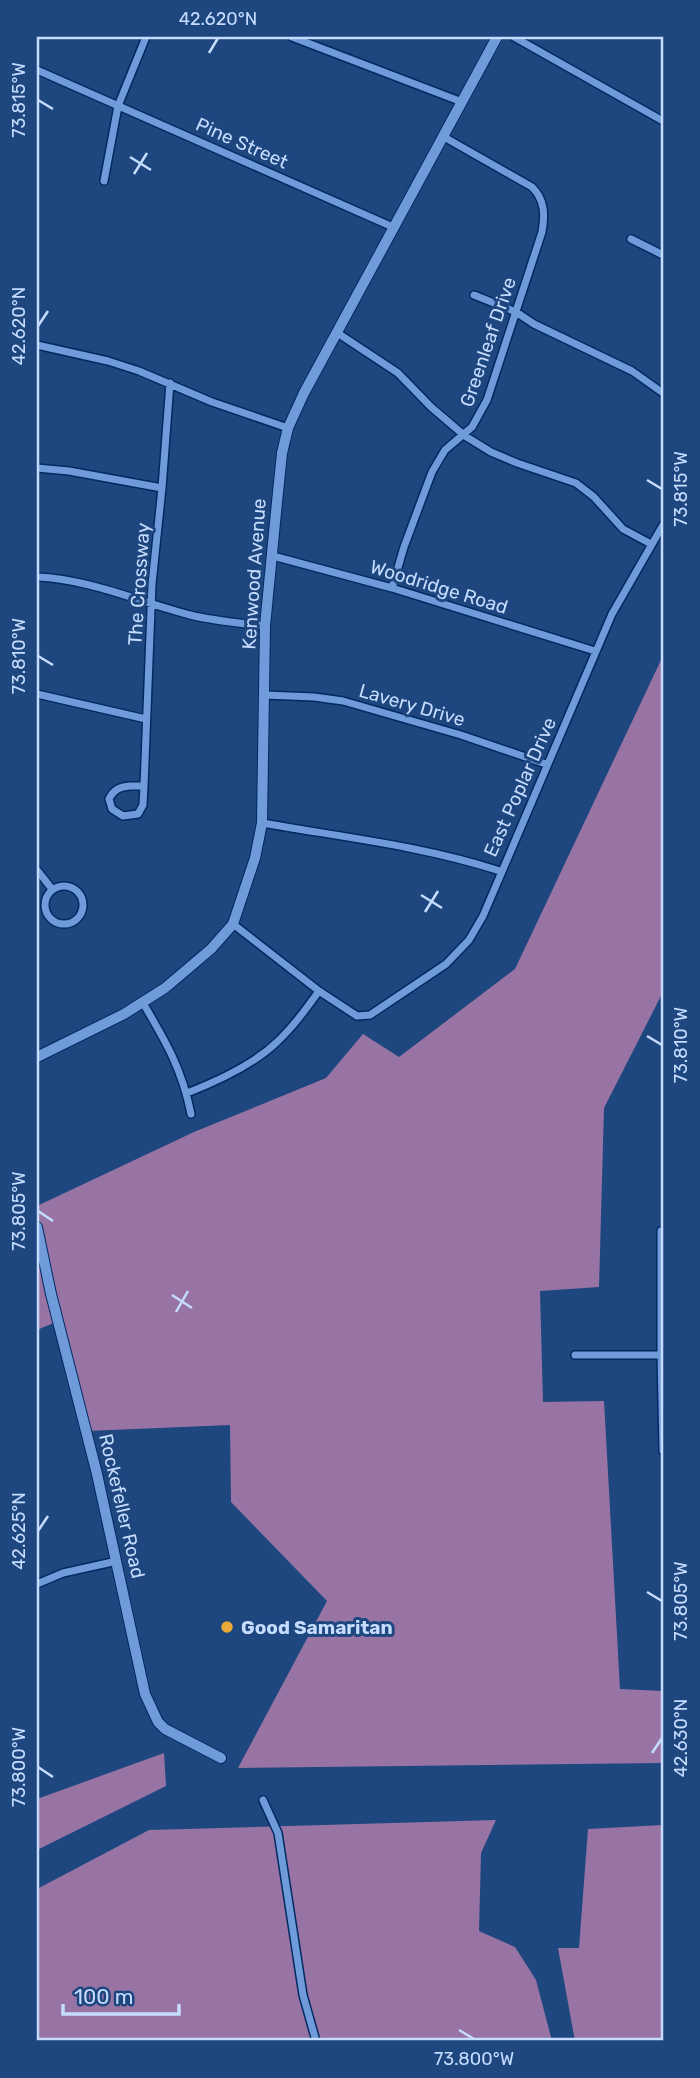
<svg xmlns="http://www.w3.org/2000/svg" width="700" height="2078" font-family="Rubik,sans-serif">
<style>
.forest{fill:#9874a4}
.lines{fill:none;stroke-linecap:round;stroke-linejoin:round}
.minor-casing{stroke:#022a61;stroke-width:10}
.tertiary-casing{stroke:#022a61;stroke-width:12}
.minor{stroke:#709bda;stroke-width:7}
.tertiary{stroke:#709bda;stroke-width:10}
.ticks{fill:none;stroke:#c5dcfe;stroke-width:2.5}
.poi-dot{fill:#eaaa38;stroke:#1e467f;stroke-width:2.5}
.labels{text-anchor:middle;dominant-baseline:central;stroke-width:6;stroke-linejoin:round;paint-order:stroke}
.street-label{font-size:19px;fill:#c5dcfe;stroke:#1e467f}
.poi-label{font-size:19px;font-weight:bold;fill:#c5dcfe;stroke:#1e467f;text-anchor:start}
.neatline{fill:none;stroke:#c5dcfe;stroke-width:2.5}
.ticks-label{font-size:18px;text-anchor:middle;fill:#c5dcfe}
</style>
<rect width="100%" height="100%" fill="#1e467f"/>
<path class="forest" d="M 662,658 L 663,992 L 604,1108 L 599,1287 L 540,1291 L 543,1402 L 604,1401 L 620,1689 L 663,1691 L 663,1763 L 238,1768 L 327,1601 L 231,1502 L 230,1425 L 87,1431 L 58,1321 L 37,1330 L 37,1206 L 194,1132 L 326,1078 L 363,1034 L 399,1057 L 515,969 Z
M 164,1753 L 166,1786 L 37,1850 L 37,1799 Z
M 496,1820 L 481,1853 L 479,1931 L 515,1947 L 536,1980 L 552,2041 L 37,2041 L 37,1889 L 149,1830 Z
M 663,1825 L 663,2041 L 575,2041 L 558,1948 L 579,1948 L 588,1829 Z"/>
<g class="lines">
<g class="minor-casing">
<path id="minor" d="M 292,37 L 462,102
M 514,37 L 663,121
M 37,70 L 395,228
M 104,181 L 118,106 L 146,37
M 631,239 L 663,255
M 474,295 L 516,312 L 534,324 L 632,371 L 663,393
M 336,332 L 398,373 L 431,407 L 465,436 L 491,452 L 517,463 L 576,483 L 594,497 L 623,529 L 651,544
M 37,345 L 108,361 L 139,371 L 212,402 L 288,428
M 37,468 L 69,471 L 162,488
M 273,556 L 392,588 L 595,651
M 37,577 C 89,579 140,602 190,615 C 214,621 240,623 265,626
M 392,588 L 404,547 L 432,472 L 445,450 L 472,427 L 487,400 L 542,232 C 545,215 545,200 532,187 L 444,137
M 37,694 L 146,719
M 265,695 L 314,697 L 343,701 L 461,735 L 546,764
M 130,786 L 144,786 L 143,805 L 138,814 L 123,816 L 112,809 L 109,799 C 114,789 120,787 130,786 Z
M 144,786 L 152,584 L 162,488 L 170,383
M 262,823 C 342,837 423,846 500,871
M 37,870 L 52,889
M45 905a19 19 0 1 1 38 0a19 19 0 1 1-38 0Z
M 233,924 L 319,991 L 357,1016 L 370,1015 L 446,964 L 469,940 L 483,916 L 612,614 L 663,525
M 143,1003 C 166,1042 182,1069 191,1114
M 187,1093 C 218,1081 253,1065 277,1042 C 293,1027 306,1009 319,991
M 661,1231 L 661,1355 L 663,1451
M 575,1355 L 661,1355
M 37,1584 L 63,1573 L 117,1561
M 263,1800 L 278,1833 L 303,1995 L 316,2041"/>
</g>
<g class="tertiary-casing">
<path id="tertiary" d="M 37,1057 L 124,1014 L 165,988 L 211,949 L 233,924 L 255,858 L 262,823 L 265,626 L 276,512 L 282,453 L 288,428 L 304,393 L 497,37
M 37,1227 L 51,1294 L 97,1474 L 145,1694 L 158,1722 L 165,1729 L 221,1758"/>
</g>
<use href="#minor" class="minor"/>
<use href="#tertiary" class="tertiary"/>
</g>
<path class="ticks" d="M 209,53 L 218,38M 38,100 L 53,109M 130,157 L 151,170M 134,174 L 147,153M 38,326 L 48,311M 647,480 L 662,489M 38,656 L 53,665M 421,895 L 442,908M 425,912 L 438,891M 647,1036 L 662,1045M 38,1211 L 53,1221M 172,1295 L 192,1308M 176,1312 L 188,1291M 38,1531 L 48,1516M 647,1592 L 662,1601M 652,1753 L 662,1738M 38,1767 L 53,1777M 459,2030 L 474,2039"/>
<circle class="poi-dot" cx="227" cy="1627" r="7"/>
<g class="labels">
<g class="street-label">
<text transform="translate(242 143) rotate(24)">Pine Street</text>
<text transform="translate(488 342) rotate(-71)">Greenleaf Drive</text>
<text transform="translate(254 574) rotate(-86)">Kenwood Avenue</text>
<text transform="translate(139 584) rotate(-86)">The Crossway</text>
<text transform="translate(439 587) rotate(17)">Woodridge Road</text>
<text transform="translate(412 705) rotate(16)">Lavery Drive</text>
<text transform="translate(520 787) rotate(-66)">East Poplar Drive</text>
<text transform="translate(122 1506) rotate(77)">Rockefeller Road</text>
</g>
<g class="poi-label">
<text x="241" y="1627">Good Samaritan</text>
</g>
</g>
<rect width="700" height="2078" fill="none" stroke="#1e467f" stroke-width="77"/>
<path d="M63 2004v10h116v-10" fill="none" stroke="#c5dcfe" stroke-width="3.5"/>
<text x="74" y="2004" font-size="21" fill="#c5dcfe" stroke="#1e467f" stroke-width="5" paint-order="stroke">100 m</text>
<rect x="38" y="38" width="624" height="2001" class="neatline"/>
<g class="ticks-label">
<text x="218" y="25">42.620°N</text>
<text transform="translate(19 100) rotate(-90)" y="6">73.815°W</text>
<text transform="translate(19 326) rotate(-90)" y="6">42.620°N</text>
<text transform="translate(681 489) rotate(-90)" y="6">73.815°W</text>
<text transform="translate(19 656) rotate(-90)" y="6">73.810°W</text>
<text transform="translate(681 1045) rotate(-90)" y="6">73.810°W</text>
<text transform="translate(19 1211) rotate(-90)" y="6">73.805°W</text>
<text transform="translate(19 1531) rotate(-90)" y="6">42.625°N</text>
<text transform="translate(681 1601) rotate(-90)" y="6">73.805°W</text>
<text transform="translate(681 1738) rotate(-90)" y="6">42.630°N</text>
<text transform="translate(19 1767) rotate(-90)" y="6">73.800°W</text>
<text x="474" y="2065">73.800°W</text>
</g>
</svg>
